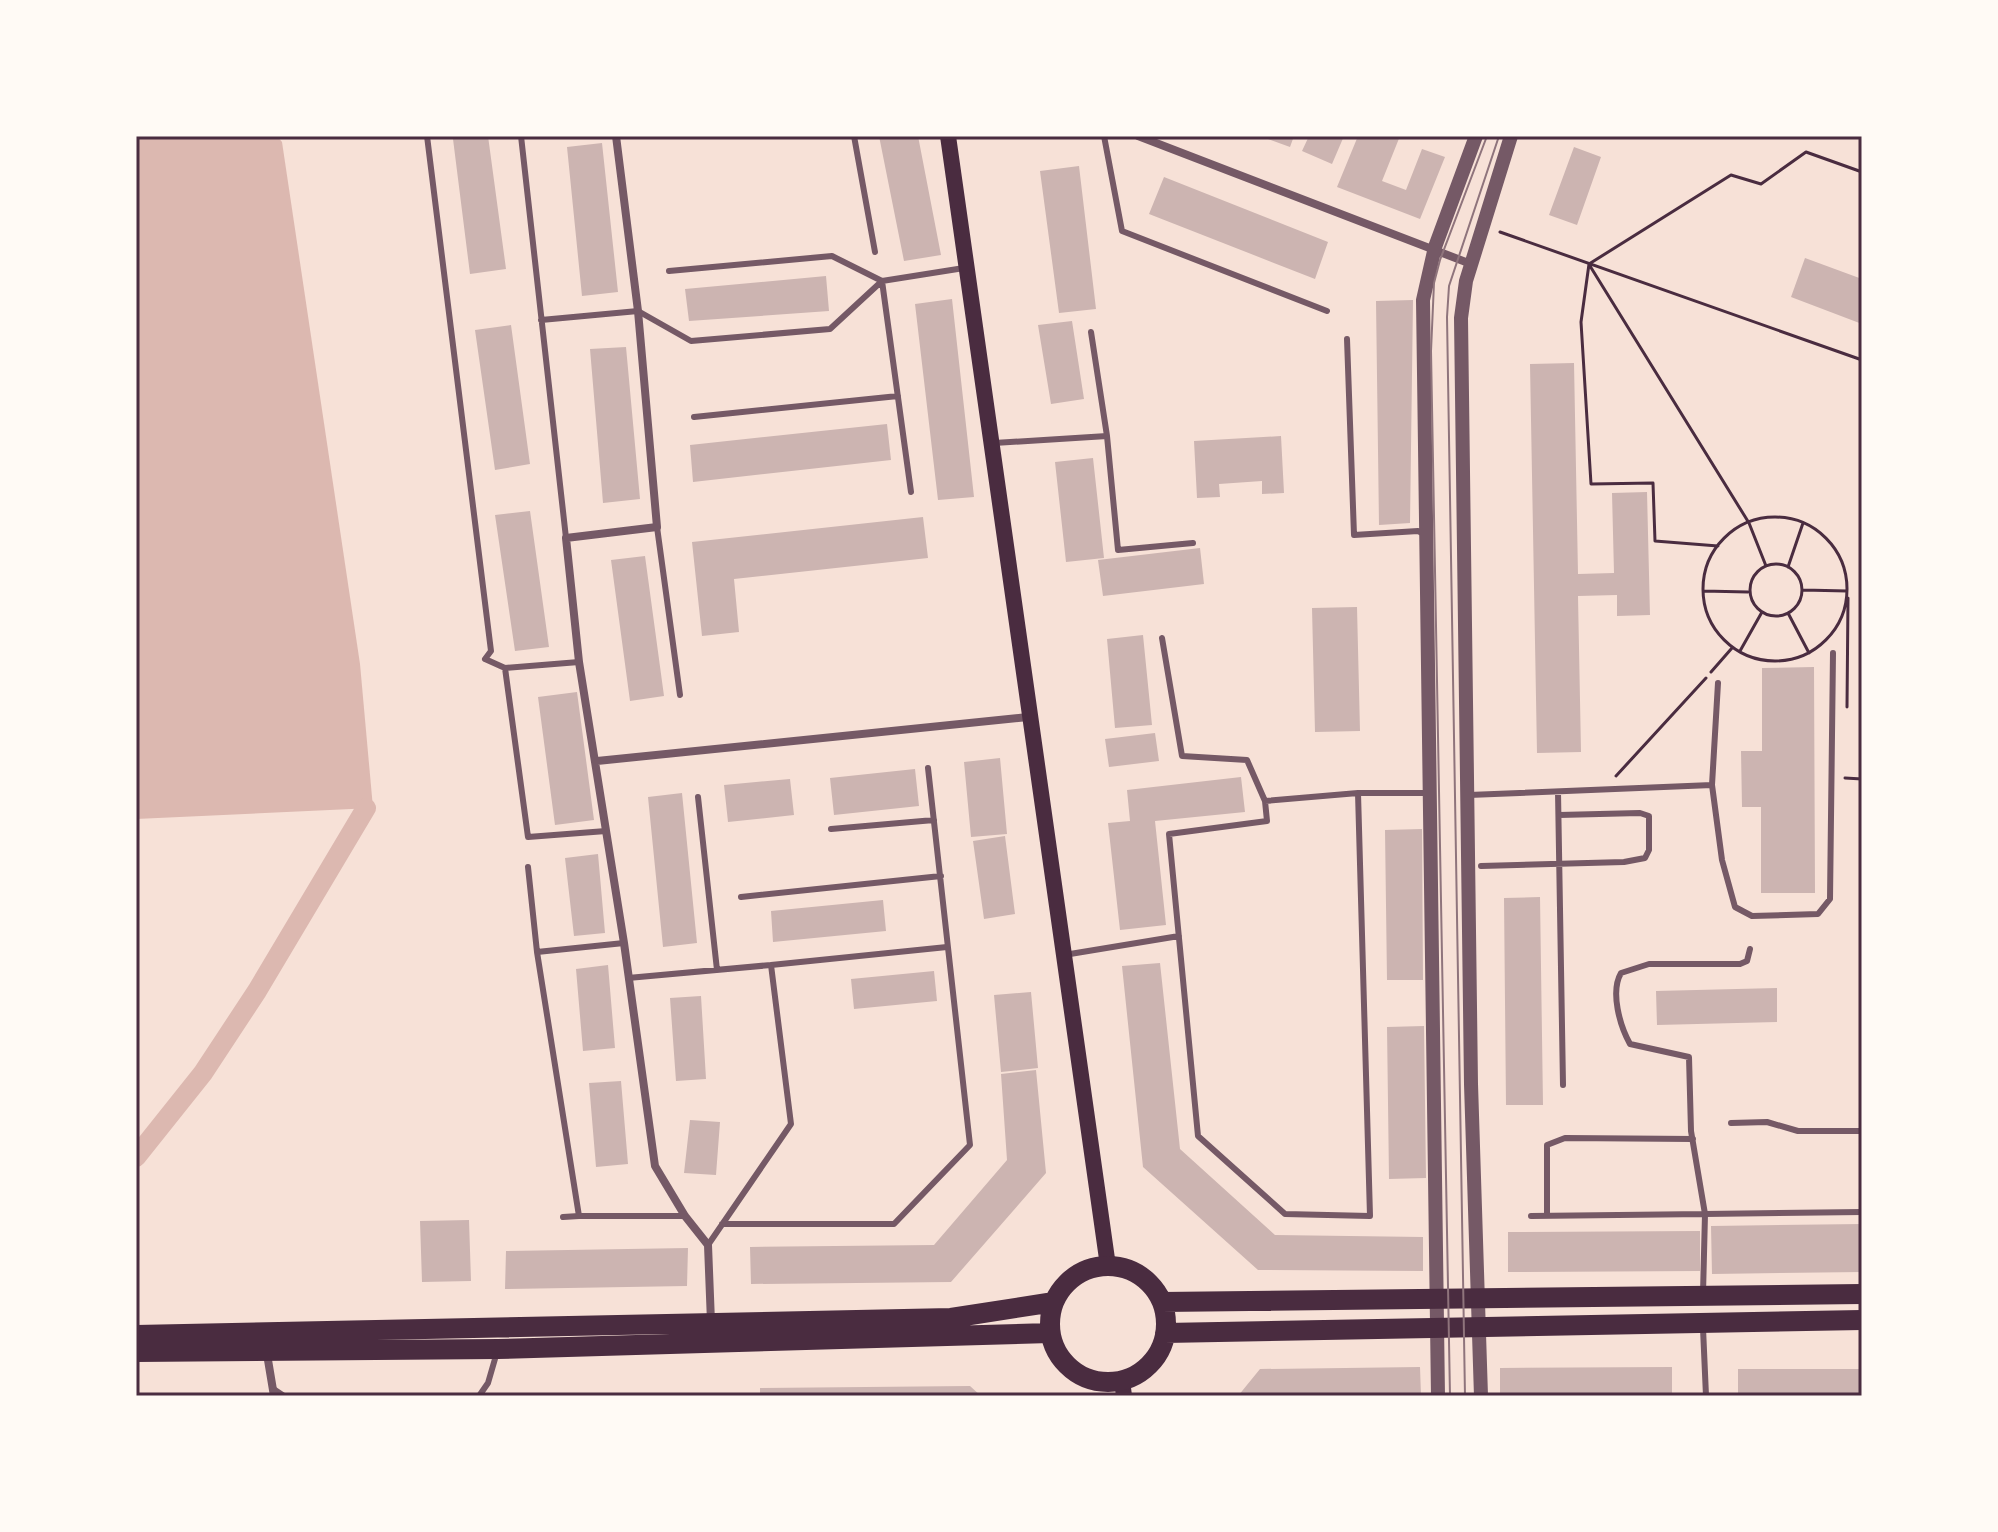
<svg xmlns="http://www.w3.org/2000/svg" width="1998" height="1532" font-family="Barlow,sans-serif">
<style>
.water{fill:#dcb8b0}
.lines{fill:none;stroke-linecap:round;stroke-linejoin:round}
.canal{stroke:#dcb8b0;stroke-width:20}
.building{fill:#ccb4b1}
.path{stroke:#4a2c40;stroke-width:3}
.service{stroke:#755966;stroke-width:6}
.minor{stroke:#755966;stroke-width:8}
.tertiary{stroke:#755966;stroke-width:14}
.secondary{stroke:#4a2c40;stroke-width:16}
.primary{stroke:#4a2c40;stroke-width:20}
.tram{stroke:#8f747c;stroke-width:2}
.neatline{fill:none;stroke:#4a2c40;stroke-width:3}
</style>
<rect width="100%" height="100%" fill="#f7e1d7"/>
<path class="water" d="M 136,136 L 277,136 L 282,142 L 360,664 L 373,808 L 136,819 Z"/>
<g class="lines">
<path class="canal" d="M 136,1157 L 203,1073 L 257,991 L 366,808"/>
</g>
<path class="building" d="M 488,136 L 506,269 L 470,274 L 453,139 Z
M 879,136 L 918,136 L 941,255 L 904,261 Z
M 1260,136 L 1294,136 L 1290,147 Z
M 1309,136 L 1344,136 L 1332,164 L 1302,151 Z
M 1358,136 L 1400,136 L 1382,181 L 1406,190 L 1422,149 L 1445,157 L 1420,219 L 1337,187 Z
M 602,143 L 618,292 L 582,296 L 567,147 Z
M 1574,147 L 1601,157 L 1577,225 L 1549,215 Z
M 1079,166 L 1096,309 L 1059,313 L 1040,171 Z
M 1164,177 L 1328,242 L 1315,279 L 1149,214 Z
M 1805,258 L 1862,279 L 1862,324 L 1791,297 Z
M 826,276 L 829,311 L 689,321 L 685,289 Z
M 952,299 L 974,497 L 938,500 L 915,304 Z
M 1413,300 L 1410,523 L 1379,525 L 1376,301 Z
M 1072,321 L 1084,399 L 1051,404 L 1038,325 Z
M 511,325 L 530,464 L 495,470 L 475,330 Z
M 626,347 L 640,499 L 603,503 L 590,349 Z
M 1574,363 L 1578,574 L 1614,573 L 1612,493 L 1647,492 L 1650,615 L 1617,616 L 1617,595 L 1578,596 L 1581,752 L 1537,753 L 1530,364 Z
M 887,424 L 891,460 L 693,482 L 690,445 Z
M 1281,436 L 1284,493 L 1262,494 L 1262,481 L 1219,484 L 1220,497 L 1197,498 L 1194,441 Z
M 1093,458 L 1104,558 L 1066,562 L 1055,462 Z
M 530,511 L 549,647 L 515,651 L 495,515 Z
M 923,517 L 928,558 L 734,579 L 739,632 L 702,636 L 692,542 Z
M 1200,548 L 1204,584 L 1103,596 L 1098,560 Z
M 645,556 L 664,696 L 630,701 L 611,560 Z
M 1357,607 L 1360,731 L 1315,732 L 1312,608 Z
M 1143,635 L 1152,725 L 1115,728 L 1107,639 Z
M 1814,667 L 1815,893 L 1761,893 L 1761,807 L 1742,807 L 1741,751 L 1762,751 L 1762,668 Z
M 577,692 L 594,820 L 555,825 L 538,697 Z
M 1155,733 L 1159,761 L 1109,767 L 1105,739 Z
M 1000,758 L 1007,834 L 971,837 L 964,762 Z
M 915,769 L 919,806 L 834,815 L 830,778 Z
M 1241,777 L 1245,812 L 1155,821 L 1166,925 L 1120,930 L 1108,823 L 1130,821 L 1127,790 Z
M 790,779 L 794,815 L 728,822 L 724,785 Z
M 682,793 L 697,943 L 663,947 L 648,797 Z
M 1422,829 L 1423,980 L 1387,980 L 1385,830 Z
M 1005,836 L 1015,914 L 984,919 L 973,841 Z
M 598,854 L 605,933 L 574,936 L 565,858 Z
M 1540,897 L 1543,1105 L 1506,1105 L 1504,898 Z
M 883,900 L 886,931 L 773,942 L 771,911 Z
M 1160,963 L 1180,1149 L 1275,1235 L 1423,1237 L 1423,1271 L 1258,1270 L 1143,1167 L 1122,966 Z
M 608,965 L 615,1048 L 583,1051 L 576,969 Z
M 934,971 L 937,1001 L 854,1009 L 851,979 Z
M 1777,988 L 1777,1022 L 1657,1025 L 1656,991 Z
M 1031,992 L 1038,1068 L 1001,1072 L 994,995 Z
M 701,996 L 706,1079 L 676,1081 L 670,998 Z
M 1424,1026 L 1426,1178 L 1389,1179 L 1387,1027 Z
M 1036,1070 L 1046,1173 L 951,1282 L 751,1284 L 750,1247 L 934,1245 L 1007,1160 L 1001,1074 Z
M 621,1081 L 628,1164 L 596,1167 L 589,1083 Z
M 690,1120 L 720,1122 L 716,1175 L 684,1173 Z
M 469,1220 L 471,1281 L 422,1282 L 420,1221 Z
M 1862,1224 L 1862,1272 L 1712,1274 L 1711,1226 Z
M 1700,1231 L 1700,1271 L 1508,1272 L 1508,1232 Z
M 688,1248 L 687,1286 L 505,1289 L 506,1251 Z
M 1420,1367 L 1421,1396 L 1238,1396 L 1260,1369 Z
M 1672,1367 L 1672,1396 L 1500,1396 L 1500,1368 Z
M 1738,1369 L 1862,1369 L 1862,1396 L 1738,1396 Z
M 970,1386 L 981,1396 L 760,1396 L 760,1388 Z
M 620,1393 L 707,1393 L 707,1396 L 620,1396 Z"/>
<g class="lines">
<path class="path" d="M 1500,232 L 1862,360
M 1589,264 L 1581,322 L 1591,484 L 1653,483 L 1655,541 L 1718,546
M 1589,264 L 1731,175 L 1761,184 L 1806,152 L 1862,172
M 1590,266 L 1749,523 L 1766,566
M1703 589a72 72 0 1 1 144 0a72 72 0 1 1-144 0Z
M1750 590a26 26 0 1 1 52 0a26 26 0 1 1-52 0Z
M 1788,567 L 1803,523
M 1803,590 L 1847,591
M 1703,591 L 1748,592
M 1788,613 L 1809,653
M 1740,651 L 1762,612
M 1711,672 L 1732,648
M 1847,707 L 1848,598
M 1616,776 L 1706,678
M 1845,778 L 1862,779"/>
<path class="service" d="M 427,136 L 491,651 L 485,659 L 505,668 L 579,662
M 521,136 L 566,538
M 854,136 L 875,252
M 1104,136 L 1122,231 L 1327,311
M 541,320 L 638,311 L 691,341 L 830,329 L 882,281 L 832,256 L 669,271
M 1091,332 L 1107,436
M 1347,339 L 1354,535 L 1418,531 L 1424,534
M 694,417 L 898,396
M 994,443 L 1107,436 L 1118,550 L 1193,543
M 911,492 L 882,281 L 964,268
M 657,527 L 680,695
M 1162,638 L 1182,756 L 1247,760 L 1265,801
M 505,668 L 528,837 L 606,831
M 1718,683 L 1712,785 L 1722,860 L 1735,907 L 1752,916 L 1818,914 L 1830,899 L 1833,653
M 1558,792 L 1563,1085
M 1358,793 L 1265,801 L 1267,821 L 1169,834 L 1198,1136 L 1285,1214 L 1370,1216 L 1358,793 L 1428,793
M 1469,795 L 1712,785
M 698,797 L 717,970
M 831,829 L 934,820
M 1481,866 L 1624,862 L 1645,858 L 1649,850 L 1649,816 L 1640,813 L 1559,815
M 528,867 L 537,952 L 579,1216 L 685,1216
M 741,897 L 941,876
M 1750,949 L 1747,961 L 1740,964 L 1649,964 L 1621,973 C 1610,992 1620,1026 1630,1044 L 1689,1057 L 1691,1131 L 1705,1214 L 1862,1212
M 537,952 L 624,943
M 1064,955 L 1179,936
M 628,978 L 771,965
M 1731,1123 L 1767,1122 L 1798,1131 L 1862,1131
M 1531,1216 L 1705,1214 L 1703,1294
M 1547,1216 L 1547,1145 L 1565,1138 L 1693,1139
M 563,1217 L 579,1216
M 722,1224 L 894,1224 L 970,1145 L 928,768
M 708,1245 L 791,1124 L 771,965 L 947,947
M 1703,1328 L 1706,1396
M 275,1390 L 284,1396
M 479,1396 L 488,1383 L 497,1352"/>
<path class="minor" d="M 616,136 L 638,311 L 657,527 L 566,538 L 579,662 L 624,943 L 655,1166 L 685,1216 L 708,1245 L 711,1322
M 1138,136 L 1471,264
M 597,761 L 1028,717
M 267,1354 L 274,1396"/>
<path class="tertiary" d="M 1438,1396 L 1423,300 L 1435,247 L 1476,136
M 1481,1396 L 1471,1084 L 1461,318 L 1466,281 L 1511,136"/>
<path class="secondary" d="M 948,136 L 1108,1266
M 1122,1380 L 1124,1396"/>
<path class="primary" d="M1050 1324a58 58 0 1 1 116 0a58 58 0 1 1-116 0Z
M 1162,1302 L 1862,1294
M 1165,1333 L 1862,1320
M 136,1335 L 951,1318 L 1054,1302
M 136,1352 L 498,1349 L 1050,1333"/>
<path class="tram" d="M 1450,1396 L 1431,351 L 1434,283 L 1440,260 L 1487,136
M 1465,1396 L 1447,317 L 1449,286 L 1499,136"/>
</g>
<rect width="1998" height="1532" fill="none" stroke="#fffaf5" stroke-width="276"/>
<rect x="138" y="138" width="1722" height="1256" class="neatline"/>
</svg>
